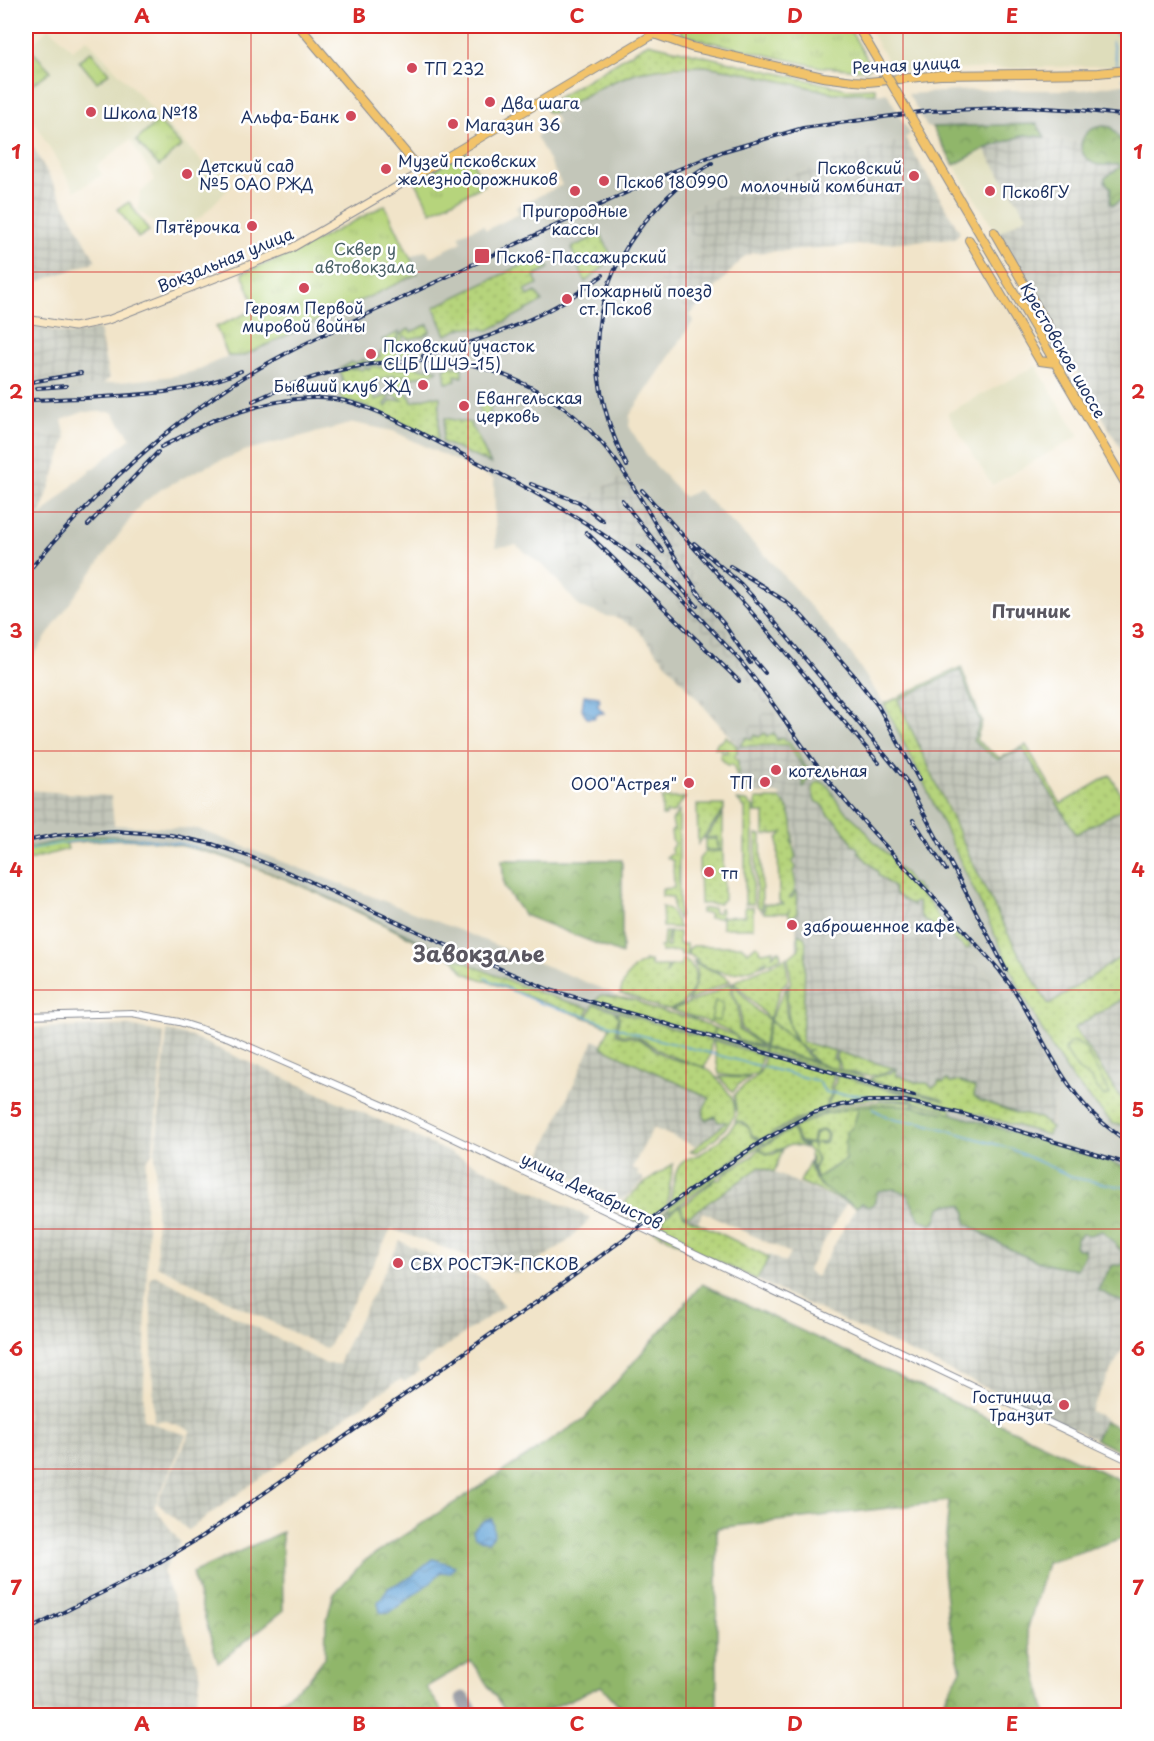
<svg xmlns="http://www.w3.org/2000/svg" width="1154" height="1741" font-family="'Playpen Sans',sans-serif">
<style>
.built{fill:#deddbb}
.industrial{fill:url(#industrial-grid)}
.railway{fill:#c3c6b9}
.grass{fill:url(#grass-dots);stroke:#68826c;stroke-width:1.5;fill-rule:evenodd}
.forest{fill:url(#forest-crowns);stroke:#567264;stroke-width:1.5;fill-rule:evenodd}
.wetland{fill:url(#wetland-marsh);stroke:#68826c;stroke-width:1.5}
.park{fill:url(#park-tufts);stroke:#68826c;stroke-width:1.5}
.pitch{fill:#b6d47b;stroke:#68826c;stroke-width:1.5}
.water{fill:url(#water-waves);stroke:#406a9b;stroke-width:1.5}
.lines{fill:none;stroke-linecap:round;stroke-linejoin:round}
.stream{stroke:#65a5d8;stroke-width:1.5}
.taxiway{stroke:#868a94;stroke-width:15}
.tertiary-casing{stroke:#868a94;stroke-width:8}
.secondary-casing{stroke:#868a94;stroke-width:9}
.primary-casing{stroke:#868a94;stroke-width:10}
.tertiary{stroke:#fff;stroke-width:6}
.secondary{stroke:#fae7c3;stroke-width:7}
.primary{stroke:#f2c36a;stroke-width:8}
.rail-casing{stroke:#1b2f5e;stroke-width:4}
.rail{stroke:#fff;stroke-width:1.5;stroke-dasharray:4.5;stroke-linecap:butt}
.primary-bridge-casing{stroke:#868a94;stroke-width:10;stroke-linecap:butt}
.primary-bridge{stroke:#f2c36a;stroke-width:8}
.grid{fill:none;stroke:#d62828;stroke-width:1.5;stroke-opacity:0.55}
.poi-dot{fill:#d1495b;stroke:#fff;stroke-width:2}
.labels{text-anchor:middle;dominant-baseline:central;stroke-width:5;stroke-linejoin:round;paint-order:stroke}
.street-label{font-size:16px;fill:#1b2f5e;stroke:#fff}
.poi-label{font-size:16px;fill:#1b2f5e;stroke:#fff;text-anchor:start}
.park-label{font-size:16px;fill:#4a6167;stroke:#fff}
.neighbourhood-label{font-size:18px;font-weight:bold;fill:#5a5761;stroke:#fff}
.district-label{font-size:22px;font-weight:bold;fill:#5a5761;stroke:#fff}
.neatline{fill:none;stroke:#d62828;stroke-width:2}
.grid-label{font-size:20px;text-anchor:middle;font-weight:bold;fill:#d62828}
</style>
<defs>
<pattern id="industrial-grid" width="8" height="8" patternUnits="userSpaceOnUse" patternTransform="scale(1.5)"><rect width="8" height="8" fill="#c3c6b9"/><path d="M0 4h8M4 0v8" fill="none" stroke="#a7aaa1"/></pattern>
<pattern id="grass-dots" width="8" height="8" patternUnits="userSpaceOnUse" patternTransform="scale(1.5)"><rect width="8" height="8" fill="#b6d47b"/><path d="M2 2h.1M6 6h.1" fill="none" stroke="#9cb66d" stroke-width="1.8" stroke-linecap="round"/></pattern>
<pattern id="forest-crowns" width="20" height="18" patternUnits="userSpaceOnUse" patternTransform="scale(1.5)"><rect width="20" height="18" fill="#90b66b"/><path d="M2 6a3 3 0 1 1 6 0M12 15a3 3 0 1 1 6 0" fill="none" stroke="#75945b"/></pattern>
<pattern id="wetland-marsh" width="20" height="14" patternUnits="userSpaceOnUse" patternTransform="scale(1.5)"><rect width="20" height="14" fill="#b6d47b"/><path d="M1 5h8M5 5V1M11 12h8M15 12V8" fill="none" stroke="#9cb66d"/></pattern>
<pattern id="park-tufts" width="24" height="20" patternUnits="userSpaceOnUse" patternTransform="scale(1.5)"><rect width="24" height="20" fill="#b6d47b"/><path d="M3 7l-1-3M5 7V3M7 7l1-3M15 17l-1-3M17 17v-4M19 17l1-3" fill="none" stroke="#9cb66d"/></pattern>
<pattern id="water-waves" width="16" height="10" patternUnits="userSpaceOnUse" patternTransform="scale(1.5)"><rect width="16" height="10" fill="#65a5d8"/><path d="M0 5q4-4 8 0t8 0" fill="none" stroke="#5287b2"/></pattern>
</defs>
<rect width="100%" height="100%" fill="#fff"/>
<filter id="ink" filterUnits="userSpaceOnUse"><feTurbulence type="fractalNoise" baseFrequency=".0167" numOctaves="2"/><feDisplacementMap in="SourceGraphic" scale="12" xChannelSelector="R" yChannelSelector="G"/><feConvolveMatrix kernelMatrix="1 2 1 2 8 2 1 2 1" color-interpolation-filters="sRGB"/></filter>
<filter id="wash" filterUnits="userSpaceOnUse"><feTurbulence type="fractalNoise" baseFrequency=".008" numOctaves="4" result="noise"/><feDisplacementMap in="SourceGraphic" scale="24" xChannelSelector="R" yChannelSelector="G"/><feGaussianBlur stdDeviation="1.35" result="paint"/><feColorMatrix in="noise" values="0 0 0 0 0 0 0 0 0 0 0 0 0 0 0 0 0 1.4 0 .05"/><feComposite in="paint" operator="in"/></filter>
<g filter="url(#wash)">
<rect width="100%" height="100%" fill="#f1e4c9"/>
<path class="built" d="M 867,26 L 1120,26 L 1119,36 L 1128,44 L 1128,65 L 894,71 Z
M 49,27 L 72,50 L 87,39 L 205,165 L 212,161 L 219,169 L 232,185 L 202,216 L 182,229 L 167,234 L 138,210 L 140,193 L 155,179 L 130,140 L 97,166 L 102,175 L 75,191 L 26,108 L 26,51 Z
M 984,149 L 1028,216 L 997,234 L 954,165 Z
M 1036,366 L 1079,436 L 992,485 L 947,413 Z"/>
<path class="industrial" d="M 26,134 L 96,261 L 32,284 L 26,306 Z
M 1025,135 L 1128,148 L 1128,461 L 997,234 L 1027,216 L 984,149 Z
M 905,138 L 960,232 L 955,238 L 752,253 L 744,257 L 690,315 L 658,281 L 666,273 L 703,253 L 687,233 L 678,218 L 701,203 Z
M 26,325 L 71,334 L 99,329 L 109,379 L 103,384 L 84,388 L 26,391 Z
M 26,430 L 66,438 L 40,517 L 26,535 Z
M 626,473 L 719,616 L 753,678 L 826,792 L 1014,1005 L 1059,1089 L 1049,1128 L 799,1053 L 794,827 L 780,801 L 780,794 L 741,794 L 737,745 L 635,627 L 614,617 L 569,563 L 565,531 L 561,522 L 587,496 Z
M 960,669 L 980,722 L 973,741 L 998,760 L 1023,749 L 1076,833 L 1128,806 L 1128,952 L 1050,1005 L 1034,981 L 976,871 L 951,813 L 898,700 Z
M 26,790 L 111,796 L 114,825 L 26,827 Z
M 1128,996 L 1128,1108 L 1074,1028 Z
M 128,1026 L 164,1033 L 153,1152 L 146,1162 L 145,1217 L 148,1232 L 143,1420 L 186,1435 L 154,1507 L 180,1542 L 163,1572 L 201,1676 L 193,1715 L 26,1715 L 26,1028 Z
M 167,1031 L 192,1037 L 397,1128 L 591,1218 L 568,1241 L 518,1274 L 391,1229 L 364,1282 L 327,1349 L 157,1266 L 155,1152 Z
M 594,1040 L 716,1102 L 729,1120 L 695,1146 L 653,1128 L 632,1168 L 639,1171 L 637,1175 L 642,1177 L 644,1181 L 622,1200 L 538,1161 Z
M 761,1167 L 846,1204 L 807,1271 L 816,1277 L 856,1207 L 863,1203 L 874,1204 L 878,1191 L 895,1189 L 907,1194 L 920,1220 L 932,1225 L 936,1222 L 940,1208 L 948,1204 L 962,1205 L 966,1213 L 966,1224 L 987,1236 L 1078,1249 L 1075,1246 L 1077,1239 L 1082,1234 L 1090,1235 L 1102,1231 L 1124,1254 L 1122,1265 L 1098,1290 L 1128,1305 L 1128,1339 L 1090,1411 L 1105,1418 L 1095,1439 L 757,1280 L 770,1255 L 785,1263 L 790,1253 L 703,1212 L 698,1222 L 688,1217 Z
M 400,1241 L 485,1280 L 504,1306 L 417,1367 L 419,1372 L 404,1382 L 401,1379 L 349,1414 L 188,1530 L 157,1503 L 191,1430 L 164,1420 L 154,1422 L 150,1277 L 155,1275 L 326,1364 L 340,1364 L 341,1356 Z"/>
<path class="railway" d="M 705,66 L 741,72 L 793,85 L 860,94 L 887,93 L 910,134 L 905,138 L 701,203 L 679,217 L 687,233 L 689,232 L 703,253 L 666,273 L 659,281 L 694,320 L 630,415 L 629,426 L 647,456 L 684,497 L 698,490 L 768,558 L 850,652 L 884,704 L 919,773 L 1021,991 L 1050,1045 L 1073,1080 L 1113,1124 L 1128,1126 L 1128,1167 L 953,1114 L 931,1109 L 878,1105 L 878,1095 L 851,1085 L 565,1001 L 518,984 L 469,963 L 277,874 L 231,857 L 157,839 L 130,836 L 79,837 L 26,848 L 26,835 L 31,826 L 114,825 L 198,829 L 456,929 L 610,992 L 633,1008 L 761,1048 L 862,1077 L 874,1083 L 934,1097 L 950,1105 L 1048,1135 L 1050,1132 L 1050,1127 L 1059,1089 L 1014,1005 L 826,792 L 753,678 L 719,616 L 626,473 L 587,496 L 561,522 L 565,531 L 569,563 L 614,617 L 606,616 L 580,607 L 547,569 L 516,545 L 496,547 L 494,479 L 393,431 L 354,423 L 247,450 L 207,466 L 163,488 L 141,504 L 59,618 L 26,667 L 26,535 L 40,517 L 77,481 L 131,438 L 112,412 L 83,412 L 62,420 L 66,438 L 26,430 L 26,391 L 84,388 L 103,384 L 174,376 L 195,371 L 228,356 L 243,356 L 418,275 L 410,257 L 426,250 L 430,257 L 462,242 L 459,235 L 483,225 L 486,230 L 519,214 L 516,207 L 562,185 L 536,136 L 558,122 L 553,113 L 607,84 L 639,72 Z
M 1128,83 L 1128,146 L 1125,144 L 1116,133 L 1083,135 L 1081,142 L 1045,137 L 1037,124 L 927,127 L 908,94 L 974,90 L 1083,90 Z
M 596,533 L 649,575 L 739,666 L 768,709 L 737,740 L 638,624 L 622,611 L 617,614 L 595,590 L 596,586 L 604,579 L 590,564 L 587,566 L 577,554 Z"/>
<path class="grass" d="M 648,43 L 847,89 L 875,88 L 876,93 L 834,93 L 741,72 L 705,66 L 673,67 L 638,72 L 607,84 L 553,113 L 547,112 L 545,105 Z
M 601,234 L 612,257 L 599,271 L 585,282 L 571,248 Z
M 543,255 L 549,268 L 534,276 L 538,284 L 525,290 L 528,296 L 536,292 L 542,302 L 489,330 L 464,327 L 446,335 L 434,307 Z
M 428,324 L 430,332 L 423,336 L 409,339 L 401,334 L 403,335 L 402,342 L 409,346 L 412,353 L 402,357 L 396,343 L 400,334 L 409,329 L 411,332 Z
M 399,332 L 394,343 L 400,359 L 340,369 L 352,362 L 354,364 L 364,359 L 365,363 L 380,356 L 379,353 L 388,347 L 387,343 L 382,340 Z
M 408,364 L 424,369 L 429,367 L 438,370 L 436,372 L 412,378 L 407,374 L 401,376 L 406,380 L 408,396 L 410,396 L 412,402 L 433,396 L 440,397 L 438,440 L 365,406 L 343,401 L 340,396 L 344,388 L 340,371 L 356,368 L 362,370 L 365,367 L 369,369 L 372,366 L 403,369 ZM 395,375 L 401,390 L 391,394 L 391,396 L 394,395 L 403,400 L 391,401 L 386,407 L 385,404 L 389,399 L 388,395 L 375,400 L 370,383 Z
M 450,366 L 462,368 L 462,377 L 455,375 L 456,381 L 446,383 L 444,369 Z
M 479,398 L 487,399 L 492,407 L 489,411 L 492,415 L 490,420 L 480,420 Z
M 445,418 L 471,423 L 471,426 C 479,434 484,453 491,464 L 442,442 Z
M 961,667 L 982,722 L 976,740 L 1000,758 L 1026,745 L 1061,804 L 1110,775 L 1128,806 L 1076,834 L 1023,749 L 998,760 L 973,741 L 980,722 L 960,670 L 898,700 C 946,802 989,909 1049,1005 L 1128,952 L 1128,996 L 1074,1028 L 1128,1108 L 1128,1126 L 1113,1124 L 1073,1080 L 1050,1045 L 1021,991 L 919,773 L 884,704 Z
M 765,733 L 767,736 L 774,733 L 777,740 L 783,737 L 785,741 L 789,741 L 795,751 L 798,752 L 802,762 L 811,773 L 807,779 L 805,787 L 803,787 L 803,767 L 788,745 L 740,746 L 747,737 L 751,739 L 755,735 L 759,737 Z
M 726,736 L 737,746 L 737,753 L 735,756 L 738,761 L 739,782 L 733,765 L 728,765 L 720,758 L 721,751 L 725,753 L 728,750 L 715,748 L 717,743 L 722,741 Z
M 819,781 C 831,784 832,796 840,805 C 846,813 861,824 866,831 C 870,838 884,853 892,856 L 894,865 L 906,874 L 910,883 L 917,885 L 917,889 L 921,891 L 923,897 C 931,900 932,908 937,915 C 944,926 956,933 965,942 L 969,942 L 970,948 L 966,949 L 946,933 L 940,933 C 934,923 926,924 921,916 C 919,913 919,907 918,902 L 913,903 L 913,906 L 895,894 L 893,887 C 888,883 884,879 878,875 L 878,872 L 859,853 L 857,847 L 852,845 C 850,834 841,830 837,821 L 827,814 L 822,804 L 815,801 L 812,790 L 814,784 Z
M 662,798 L 685,798 L 673,813 L 666,813 L 665,816 L 662,816 Z
M 756,799 L 780,799 C 793,810 793,826 793,842 L 791,840 L 796,857 L 793,862 L 796,868 L 793,871 C 796,881 798,892 788,898 L 793,897 L 794,892 L 796,891 L 797,912 L 795,916 L 789,916 L 788,912 L 790,910 L 787,913 L 764,913 L 764,904 L 783,904 L 779,901 L 778,838 L 783,833 L 764,835 L 764,813 L 756,813 Z
M 737,800 L 747,801 L 753,807 L 753,904 L 745,904 L 745,808 Z
M 697,805 L 724,805 L 724,810 L 698,844 Z
M 679,811 L 679,920 L 673,909 L 673,897 L 662,896 L 662,889 L 674,888 L 673,861 L 666,857 L 672,854 L 671,849 L 674,844 L 672,839 L 671,832 L 674,829 L 672,821 Z
M 723,814 L 723,850 L 719,850 L 718,837 L 705,838 Z
M 756,835 L 761,835 L 762,911 L 756,905 Z
M 100,836 C 182,835 256,865 330,898 C 415,937 499,984 589,1008 L 586,1018 L 464,973 L 454,959 C 361,915 264,859 162,842 C 131,837 98,840 66,843 L 68,849 L 26,861 L 26,848 L 79,837 Z
M 723,851 L 724,899 L 719,904 L 700,904 L 699,859 L 705,852 Z
M 662,907 L 671,911 L 680,928 L 663,927 Z
M 745,907 L 753,907 L 753,928 L 722,928 L 722,918 L 709,918 L 709,913 L 701,913 L 701,909 L 713,908 L 714,913 L 718,913 L 719,908 L 721,908 L 721,917 L 745,916 Z
M 664,932 L 668,932 L 666,947 L 669,947 L 669,932 L 679,932 L 679,944 L 686,944 L 687,955 L 681,955 L 681,951 L 661,952 L 660,947 L 663,947 Z
M 798,933 L 804,936 L 806,942 L 802,1042 L 835,1051 L 833,1058 L 837,1062 L 839,1070 L 816,1062 L 807,1052 L 812,1049 L 807,1051 L 797,1043 L 789,1025 L 787,996 L 791,980 L 788,958 L 799,949 Z
M 756,945 L 760,948 L 759,951 L 763,952 L 774,950 L 772,957 L 777,951 L 780,951 L 781,958 L 763,965 L 767,960 L 762,962 L 762,965 C 733,977 721,975 693,961 L 698,960 L 688,954 L 688,949 L 693,946 L 742,946 L 748,952 Z
M 786,957 L 788,980 L 782,987 L 769,1019 L 734,982 C 750,972 771,968 786,957 Z
M 684,959 C 708,972 689,1011 665,1009 C 655,1009 647,1002 638,999 C 632,996 626,995 620,994 C 623,980 632,965 646,962 L 645,961 L 650,961 L 651,966 L 668,966 L 666,975 L 670,966 L 681,965 L 682,960 Z
M 694,963 C 706,970 721,971 730,981 L 688,1001 C 695,988 700,977 694,963 Z
M 731,983 L 731,993 L 738,1007 L 739,1029 L 762,1046 L 740,1041 C 735,1028 685,1014 671,1010 L 707,996 Z
M 733,983 L 757,1011 L 769,1020 L 763,1046 L 741,1028 L 740,1007 L 733,993 Z
M 788,983 C 783,1002 786,1024 795,1041 L 770,1020 Z
M 601,995 L 635,1000 L 652,1009 L 692,1018 L 714,1028 L 712,1037 L 595,1002 Z
M 594,1004 L 613,1010 L 618,1017 L 616,1033 L 622,1037 C 641,1034 651,1050 667,1057 C 680,1062 695,1063 707,1069 C 713,1073 719,1080 723,1086 C 744,1108 734,1122 714,1139 C 708,1144 703,1149 696,1152 L 691,1151 L 727,1122 L 718,1122 L 715,1116 L 706,1120 C 700,1112 705,1104 710,1098 L 601,1047 L 610,1027 L 587,1018 Z
M 616,1011 L 711,1040 C 710,1050 711,1058 704,1067 C 693,1063 680,1060 668,1055 C 652,1049 641,1032 622,1035 L 618,1032 L 619,1017 Z
M 770,1021 L 793,1040 L 813,1061 L 764,1047 Z
M 715,1028 L 736,1036 L 738,1042 L 763,1048 L 763,1052 L 714,1038 Z
M 713,1040 L 762,1055 L 758,1073 C 747,1079 731,1076 719,1074 Z
M 764,1048 L 862,1077 C 888,1090 917,1091 944,1101 L 937,1097 L 875,1082 L 870,1078 L 891,1073 L 897,1068 L 896,1075 L 919,1083 L 927,1083 L 932,1087 L 937,1085 L 939,1081 L 943,1083 L 947,1080 L 950,1083 L 959,1081 L 975,1088 L 974,1096 L 979,1100 L 1016,1113 L 1040,1118 L 1051,1128 L 1048,1135 L 908,1094 L 906,1091 L 907,1093 L 764,1052 Z
M 837,1052 L 894,1068 C 879,1080 859,1075 841,1070 L 840,1063 L 836,1058 Z
M 764,1055 L 833,1074 L 833,1081 L 830,1088 L 832,1093 L 824,1109 L 788,1124 L 761,1140 L 752,1135 C 750,1126 744,1121 735,1121 L 737,1114 L 734,1095 C 747,1080 765,1078 764,1055 Z
M 836,1075 L 907,1095 L 911,1101 C 883,1096 853,1100 826,1108 L 834,1092 L 832,1088 L 836,1082 Z
M 719,1077 L 750,1078 L 739,1084 L 733,1092 Z
M 910,1096 L 950,1108 L 953,1114 L 916,1107 L 914,1103 L 947,1110 L 914,1102 Z
M 905,1101 L 913,1103 L 915,1106 C 884,1102 855,1106 825,1113 L 826,1110 C 852,1103 878,1101 905,1101 Z
M 859,1107 L 845,1160 L 816,1179 L 811,1163 L 810,1152 L 798,1139 L 793,1128 L 825,1114 Z
M 824,1110 L 824,1113 L 791,1128 L 764,1144 L 762,1141 L 789,1126 Z
M 740,1122 L 750,1129 L 751,1136 L 760,1141 L 670,1204 C 672,1195 673,1172 680,1165 C 686,1158 693,1157 700,1154 C 712,1148 728,1133 735,1123 Z
M 792,1129 L 797,1140 L 805,1148 C 783,1140 785,1152 766,1153 L 760,1148 Z
M 761,1142 L 763,1144 L 669,1212 L 669,1207 Z
M 759,1149 L 766,1154 L 774,1154 L 783,1149 L 774,1172 L 760,1167 L 689,1216 L 683,1214 L 681,1206 L 689,1201 L 715,1180 L 719,1180 L 728,1171 L 754,1155 Z
M 811,1158 C 805,1186 838,1195 856,1207 L 800,1182 Z
M 673,1164 L 667,1206 L 642,1224 L 620,1212 C 627,1191 655,1177 673,1164 Z
M 680,1206 L 683,1215 L 688,1218 L 769,1257 L 757,1280 L 666,1237 L 663,1221 L 665,1216 Z
M 668,1209 L 661,1221 L 663,1236 L 646,1226 Z"/>
<path class="forest" d="M 1037,124 L 1045,137 L 1025,135 L 984,149 L 954,165 L 932,127 Z
M 1103,126 L 1111,127 L 1124,144 L 1128,146 L 1128,196 L 1113,205 L 1110,203 L 1111,188 L 1105,182 L 1105,178 L 1120,167 L 1119,165 C 1110,164 1103,167 1095,164 C 1073,154 1078,129 1103,126 Z
M 502,860 L 622,860 L 622,954 L 524,915 L 504,887 Z
M 878,1105 L 905,1105 L 953,1114 L 1128,1167 L 1128,1305 L 1098,1290 L 1105,1276 L 1113,1265 L 1122,1265 L 1124,1254 L 1102,1231 L 1090,1235 L 1082,1234 L 1077,1239 L 1075,1246 L 1078,1249 L 1084,1249 L 1085,1254 L 1077,1269 C 1037,1268 999,1244 966,1223 L 966,1213 L 962,1205 L 948,1204 L 940,1208 L 936,1222 L 932,1225 L 920,1220 L 907,1194 L 895,1189 L 878,1191 L 874,1204 L 868,1207 L 862,1203 L 856,1207 C 839,1195 818,1192 812,1170 C 810,1164 809,1162 812,1157 L 811,1163 L 813,1169 L 817,1161 C 816,1154 811,1152 813,1144 L 806,1144 L 806,1148 L 803,1142 L 812,1144 L 814,1133 L 823,1129 L 828,1133 L 827,1141 L 822,1144 L 816,1143 L 813,1145 L 813,1151 L 818,1160 L 814,1169 L 816,1179 L 845,1160 L 846,1132 L 853,1127 L 859,1106 ZM 823,1130 L 827,1135 L 826,1141 L 813,1144 L 815,1134 Z
M 702,1284 L 1128,1484 L 1128,1536 L 1047,1563 L 1027,1631 L 1046,1715 L 935,1715 L 961,1670 L 948,1620 L 943,1571 L 949,1501 L 717,1528 L 717,1715 L 628,1715 L 601,1686 L 536,1715 L 508,1715 L 471,1661 L 426,1687 L 445,1715 L 265,1716 L 281,1700 L 307,1681 L 325,1657 L 326,1624 L 333,1595 L 364,1561 L 584,1419 Z
M 1105,1421 L 1128,1432 L 1128,1456 L 1095,1439 Z
M 282,1532 L 283,1611 L 218,1663 L 192,1573 Z"/>
<path class="wetland" d="M 1073,1041 L 1084,1047 L 1110,1094 L 1103,1096 L 1091,1079 L 1077,1069 L 1065,1050 L 1068,1044 Z"/>
<path class="park" d="M 680,26 L 848,26 L 871,66 L 867,70 L 820,67 L 684,36 L 680,31 Z
M 32,51 L 51,71 L 26,89 L 26,57 Z
M 158,121 L 181,146 L 159,166 L 136,141 Z
M 467,152 L 485,185 L 431,212 L 415,180 Z
M 129,202 L 149,231 L 138,238 L 118,209 Z
M 385,205 L 418,274 L 243,356 L 228,356 L 216,327 L 256,309 L 242,273 L 293,253 Z
M 705,839 L 717,839 L 718,850 L 705,850 Z"/>
<path class="pitch" d="M 91,51 L 109,73 L 97,82 L 79,61 Z
M 715,1001 L 723,1003 L 720,1021 L 711,1020 Z"/>
<path class="water" d="M 584,695 L 599,697 L 600,701 L 597,705 L 604,713 L 598,714 L 594,718 L 587,718 L 582,709 Z
M 492,1519 L 494,1535 L 488,1542 L 475,1537 L 473,1531 C 478,1524 483,1520 492,1519 Z
M 433,1559 L 455,1566 L 450,1573 L 441,1572 L 431,1582 L 389,1613 L 380,1612 L 378,1602 L 388,1588 L 411,1577 Z"/>
<g class="lines">
<path class="stream" d="M 1116,35 L 1117,26
M 1112,41 L 1117,64
M 1123,78 L 1123,79
M 1125,85 L 1128,92
M 1128,116 L 1128,115
M 1127,124 L 1126,143 L 1128,145
M 26,851 C 81,836 142,833 198,848
M 485,978 L 542,1004 L 579,1014 L 640,1035 L 818,1081 L 825,1092 C 841,1095 857,1093 872,1097
M 873,1109 C 890,1119 896,1122 919,1122 L 1009,1148 L 1075,1178 L 1128,1188"/>
<path class="taxiway" d="M 463,1699 L 474,1716"/>
</g>
</g>
<g filter="url(#ink)">
<g class="lines">
<g class="tertiary-casing">
<path id="tertiary" d="M 26,1016 L 132,1013 L 179,1022 L 229,1038 L 405,1115 L 1128,1460"/>
</g>
<g class="secondary-casing">
<path id="secondary" d="M 654,34 L 668,26
M 26,319 L 74,327 L 108,320 L 290,249 L 422,172"/>
</g>
<g class="primary-casing">
<path id="primary" d="M 299,26 L 422,172 L 654,34 L 691,47 L 823,77 L 854,81 L 868,82 L 940,75 L 1098,73 L 1128,70
M 857,26 L 867,42
M 994,232 L 1055,338 L 1057,347 L 1055,363
M 969,240 L 1040,361 L 1055,363
M 994,258 L 1128,488"/>
</g>
<use href="#tertiary" class="tertiary"/>
<use href="#secondary" class="secondary"/>
<use href="#primary" class="primary"/>
<g class="rail-casing">
<path id="rail" d="M 423,356 C 487,340 551,316 603,275
M 26,383 L 81,373
M 37,388 L 66,386
M 289,393 L 322,388
M 26,400 C 46,400 66,398 86,398 C 139,395 191,394 241,371
M 253,401 C 310,374 369,358 432,361 C 444,361 457,361 469,364 C 518,376 566,402 600,441 C 641,488 664,548 702,597
M 209,422 C 250,408 290,394 334,399 C 371,404 406,426 438,442 C 507,477 576,512 637,559 C 672,586 703,621 733,653 C 773,697 802,751 841,796 C 892,856 949,911 1000,971 C 1007,981 1015,990 1021,1001 C 1041,1036 1057,1072 1083,1103 C 1096,1119 1112,1131 1128,1142
M 161,447 L 217,418
M 627,466 C 575,361 590,266 678,187 C 688,178 701,171 712,163
M 531,484 L 579,502 L 603,521
M 642,490 L 747,607 L 879,763
M 622,500 L 663,552
M 88,525 L 158,452
M 586,532 L 739,681
M 694,543 L 741,584 L 763,608 L 905,779 L 958,877 L 1006,970
M 638,546 L 662,566 L 697,606
M 730,566 L 766,588
M 26,574 C 86,502 154,436 233,384 C 286,350 345,325 402,298 C 493,255 583,212 674,171 L 724,151 L 803,128 L 928,111 L 1027,107 L 1080,110 L 1128,116
M 758,584 L 785,601 L 802,616 L 852,673 L 878,706 L 919,780
M 696,591 L 724,624 L 750,663
M 749,654 L 765,673
M 913,820 L 946,870
M 26,841 L 56,835 L 115,831 L 171,835 L 212,844 L 248,856 L 307,880 L 461,952 L 550,990 L 914,1096
M 26,1631 L 143,1572 L 203,1536 L 568,1280 L 686,1193 L 762,1141 L 813,1113 L 841,1105 L 868,1101 L 905,1101 L 963,1114 L 1128,1164"/>
</g>
<use href="#rail" class="rail"/>
<g class="primary-bridge-casing">
<path id="primary-bridge" d="M 867,42 L 994,258"/>
</g>
<use href="#primary-bridge" class="primary-bridge"/>
</g>
</g>
<path class="grid" d="M 251,26 L 251,1716M 468,26 L 468,1716M 686,26 L 686,1716M 903,26 L 903,1716M 26,272 L 1128,272M 26,512 L 1128,512M 26,751 L 1128,751M 26,990 L 1128,990M 26,1229 L 1128,1229M 26,1469 L 1128,1469"/>
<g class="poi-dot">
<circle cx="412" cy="68" r="6"/>
<circle cx="490" cy="102" r="6"/>
<circle cx="91" cy="112" r="6"/>
<circle cx="351" cy="116" r="6"/>
<circle cx="453" cy="124" r="6"/>
<circle cx="386" cy="169" r="6"/>
<circle cx="187" cy="174" r="6"/>
<circle cx="914" cy="176" r="6"/>
<circle cx="604" cy="181" r="6"/>
<circle cx="575" cy="191" r="6"/>
<circle cx="990" cy="191" r="6"/>
<circle cx="252" cy="226" r="6"/>
<rect x="474" y="248" width="16" height="16" rx="3"/>
<circle cx="304" cy="288" r="6"/>
<circle cx="567" cy="299" r="6"/>
<circle cx="371" cy="354" r="6"/>
<circle cx="423" cy="385" r="6"/>
<circle cx="464" cy="406" r="6"/>
<circle cx="776" cy="770" r="6"/>
<circle cx="765" cy="782" r="6"/>
<circle cx="689" cy="783" r="6"/>
<circle cx="709" cy="872" r="6"/>
<circle cx="792" cy="925" r="6"/>
<circle cx="398" cy="1263" r="6"/>
<circle cx="1064" cy="1405" r="6"/>
</g>
<g class="labels">
<g class="street-label">
<text transform="translate(906 64) rotate(-3)">Речная улица</text>
<text transform="translate(225 259) rotate(-22)">Вокзальная улица</text>
<text transform="translate(1064 350) rotate(60)">Крестовское шоссе</text>
<text transform="translate(592 1190) rotate(26)">улица Декабристов</text>
</g>
<g class="poi-label">
<text x="424" y="68">ТП 232</text>
<text x="502" y="102">Два шага</text>
<text x="103" y="112">Школа №18</text>
<text x="339" y="116" text-anchor="end">Альфа-Банк</text>
<text x="465" y="124">Магазин 36</text>
<text x="398" y="160">Музей псковских<tspan x="398" dy="18">железнодорожников</tspan></text>
<text x="199" y="165">Детский сад<tspan x="199" dy="18">№5 ОАО РЖД</tspan></text>
<text x="902" y="167" text-anchor="end">Псковский<tspan x="902" dy="18">молочный комбинат</tspan></text>
<text x="616" y="181">Псков 180990</text>
<text x="1002" y="191">ПсковГУ</text>
<text x="575" y="210" text-anchor="middle">Пригородные<tspan x="575" dy="18">кассы</tspan></text>
<text x="240" y="226" text-anchor="end">Пятёрочка</text>
<text x="496" y="256">Псков-Пассажирский</text>
<text x="579" y="290">Пожарный поезд<tspan x="579" dy="18">ст. Псков</tspan></text>
<text x="304" y="307" text-anchor="middle">Героям Первой<tspan x="304" dy="18">мировой войны</tspan></text>
<text x="383" y="345">Псковский участок<tspan x="383" dy="18">СЦБ (ШЧЭ-15)</tspan></text>
<text x="411" y="385" text-anchor="end">Бывший клуб ЖД</text>
<text x="476" y="397">Евангельская<tspan x="476" dy="18">церковь</tspan></text>
<text x="788" y="770">котельная</text>
<text x="753" y="782" text-anchor="end">ТП</text>
<text x="677" y="783" text-anchor="end">ООО"Астрея"</text>
<text x="721" y="872">тп</text>
<text x="804" y="925">заброшенное кафе</text>
<text x="410" y="1263">СВХ РОСТЭК-ПСКОВ</text>
<text x="1052" y="1396" text-anchor="end">Гостиница<tspan x="1052" dy="18">Транзит</tspan></text>
</g>
<g class="park-label">
<text x="365" y="248">Сквер у<tspan x="365" dy="18">автовокзала</tspan></text>
</g>
<g class="neighbourhood-label">
<text x="1031" y="610">Птичник</text>
</g>
<g class="district-label">
<text x="479" y="952">Завокзалье</text>
</g>
</g>
<rect width="1154" height="1741" fill="none" stroke="#fff" stroke-width="66"/>
<rect x="33" y="33" width="1088" height="1675" class="neatline"/>
<g class="grid-label">
<text x="142" y="23">A</text>
<text x="359" y="23">B</text>
<text x="577" y="23">C</text>
<text x="795" y="23">D</text>
<text x="1012" y="23">E</text>
<text x="16" y="159">1</text>
<text x="1138" y="159">1</text>
<text x="16" y="399">2</text>
<text x="1138" y="399">2</text>
<text x="16" y="638">3</text>
<text x="1138" y="638">3</text>
<text x="16" y="877">4</text>
<text x="1138" y="877">4</text>
<text x="16" y="1117">5</text>
<text x="1138" y="1117">5</text>
<text x="16" y="1356">6</text>
<text x="1138" y="1356">6</text>
<text x="16" y="1595">7</text>
<text x="1138" y="1595">7</text>
<text x="142" y="1731">A</text>
<text x="359" y="1731">B</text>
<text x="577" y="1731">C</text>
<text x="795" y="1731">D</text>
<text x="1012" y="1731">E</text>
</g>
</svg>
